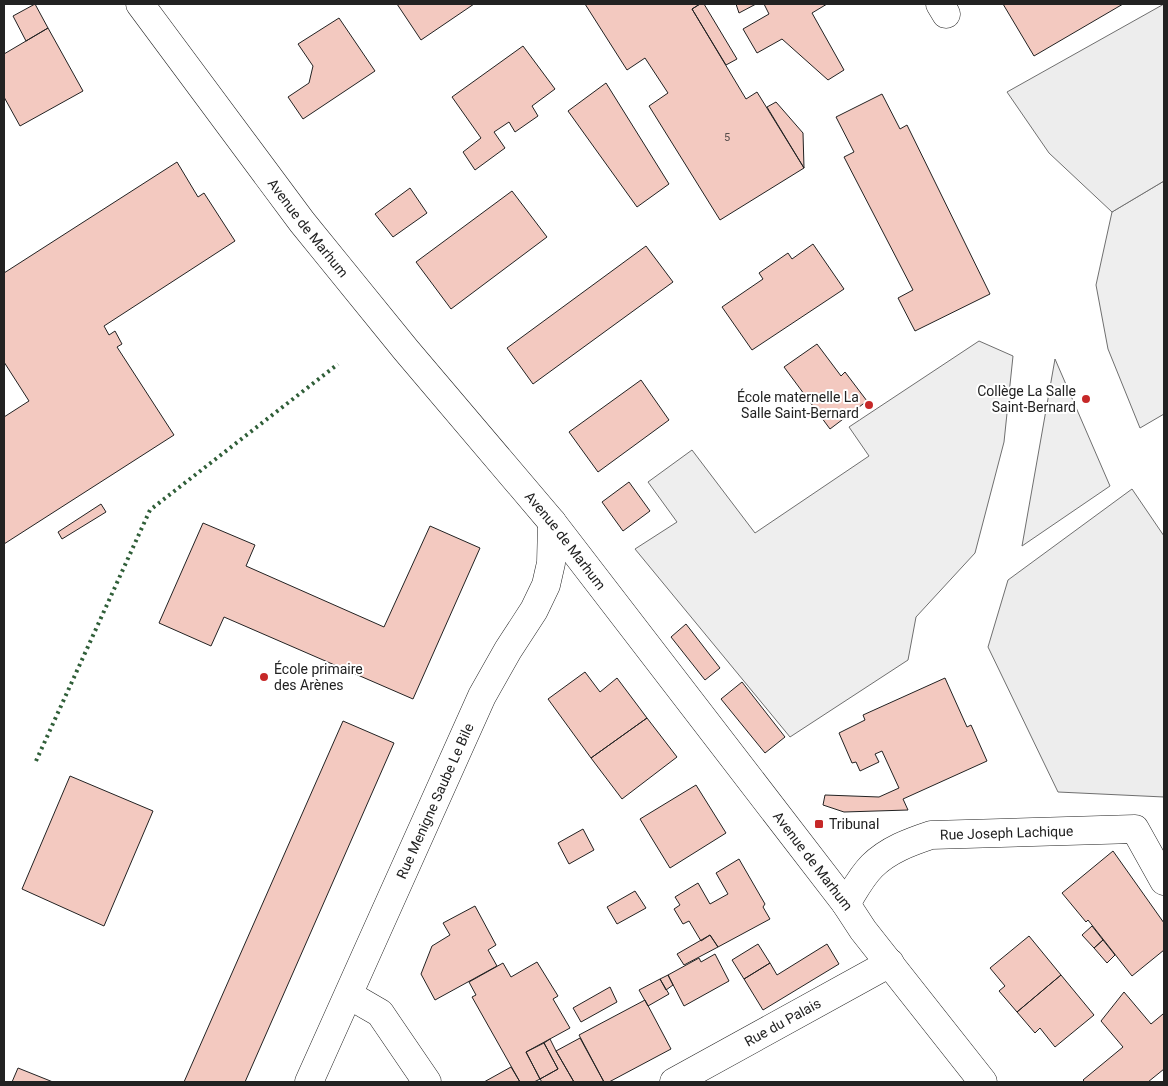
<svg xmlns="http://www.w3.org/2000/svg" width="1168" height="1086" font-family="Roboto,sans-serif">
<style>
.green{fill:#eee;stroke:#6f6f6f}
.parking{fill:#ededed;stroke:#6f6f6f}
.building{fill:#f3c9c0;stroke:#222}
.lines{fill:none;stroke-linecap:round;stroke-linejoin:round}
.street-casing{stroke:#222;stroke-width:29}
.secondary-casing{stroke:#222;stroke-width:29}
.street{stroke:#fff;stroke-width:28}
.secondary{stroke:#fff;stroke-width:28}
.hedge{stroke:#2f5e38;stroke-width:4;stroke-dasharray:2.5 4;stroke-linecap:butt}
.poi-dot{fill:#c62828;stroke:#fff;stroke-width:2}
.labels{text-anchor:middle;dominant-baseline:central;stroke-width:4;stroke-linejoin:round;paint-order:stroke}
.number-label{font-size:11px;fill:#564c4a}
.street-label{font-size:14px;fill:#222;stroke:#fff}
.poi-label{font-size:14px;fill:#222;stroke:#fff;text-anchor:end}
</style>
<rect width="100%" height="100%" fill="#fff"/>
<path class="green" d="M 1164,181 L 1164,414 L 1140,428 L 1108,349 L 1096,285 L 1112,212 Z
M 979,341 L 1013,356 L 1004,442 L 975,553 L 916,617 L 908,660 L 790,737 L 635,549 L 677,522 L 648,482 L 692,450 L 755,533 L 869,456 L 849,427 Z
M 1055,359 L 1110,486 L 1022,546 Z"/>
<path class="parking" d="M 1164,4 L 1164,181 L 1112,212 L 1049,153 L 1007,92 Z
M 1132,489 L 1164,536 L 1164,797 L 1058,792 L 988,647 L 1008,580 Z"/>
<path class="building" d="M 35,4 L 48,28 L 26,41 L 13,16 Z
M 397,4 L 474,4 L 421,40 Z
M 585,4 L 700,4 L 692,9 L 746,99 L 757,92 L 804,168 L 720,220 L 649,106 L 668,93 L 645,58 L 627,70 Z
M 700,4 L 704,4 L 737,59 L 726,65 L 692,9 Z
M 736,4 L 756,4 L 739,13 Z
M 764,4 L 827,4 L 812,13 L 844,70 L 828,80 L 782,39 L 757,53 L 743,29 L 769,14 Z
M 1003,4 L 1123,4 L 1034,56 Z
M 339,18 L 375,71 L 303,119 L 288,97 L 309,83 L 313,66 L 298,44 Z
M 48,28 L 83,91 L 20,126 L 4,97 L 4,54 Z
M 523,46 L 555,89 L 532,106 L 538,116 L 515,132 L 509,122 L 494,132 L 505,148 L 475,170 L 463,152 L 481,138 L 452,97 Z
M 606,83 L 669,184 L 637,207 L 568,111 Z
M 882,94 L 900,129 L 907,125 L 990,294 L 915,331 L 898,298 L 913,290 L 844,157 L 854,152 L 836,117 Z
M 776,102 L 803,133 L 804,168 L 767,107 Z
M 177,162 L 198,197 L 204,193 L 235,241 L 104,326 L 109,335 L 115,331 L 122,344 L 117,347 L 174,435 L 4,544 L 4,417 L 29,401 L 4,362 L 4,273 Z
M 410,188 L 427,213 L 393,237 L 375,214 Z
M 512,191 L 547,237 L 451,309 L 416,262 Z
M 813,244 L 844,289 L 752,350 L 722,307 L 763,279 L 759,273 L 788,253 L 792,259 Z
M 646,246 L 673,282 L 533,384 L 507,348 Z
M 817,344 L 841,376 L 845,372 L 867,401 L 830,429 L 784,367 Z
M 641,380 L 669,420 L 598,472 L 569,432 Z
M 629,482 L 650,511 L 623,531 L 602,502 Z
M 101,504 L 106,512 L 62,539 L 58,532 Z
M 203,523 L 255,545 L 246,566 L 384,627 L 430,526 L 480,548 L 413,699 L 224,617 L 211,646 L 159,623 Z
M 686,624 L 720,668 L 705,680 L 671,637 Z
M 585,672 L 600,692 L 617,678 L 647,718 L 591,758 L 548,699 Z
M 945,678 L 967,727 L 971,725 L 987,761 L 903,799 L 908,810 L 844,812 L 823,805 L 825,795 L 879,797 L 899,788 L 882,751 L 875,754 L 879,762 L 860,771 L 856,762 L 852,763 L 839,733 L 865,720 L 863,715 Z
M 742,682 L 785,737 L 765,753 L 721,699 Z
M 647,718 L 677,757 L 622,799 L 591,758 Z
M 343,721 L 394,743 L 245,1082 L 184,1082 Z
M 70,776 L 153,811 L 104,926 L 22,889 Z
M 696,785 L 726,833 L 670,868 L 640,819 Z
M 583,829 L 594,850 L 569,864 L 558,843 Z
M 1113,851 L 1164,923 L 1164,950 L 1132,976 L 1088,920 L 1086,922 L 1062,893 Z
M 739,859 L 765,904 L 763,907 L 770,919 L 718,947 L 710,935 L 701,941 L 689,921 L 683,924 L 674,909 L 680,905 L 675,897 L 698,883 L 710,904 L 728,894 L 716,873 Z
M 635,891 L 646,908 L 617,924 L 607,907 Z
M 475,906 L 496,945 L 488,950 L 497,966 L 435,1000 L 421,974 L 432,946 L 450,935 L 443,923 Z
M 1092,926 L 1103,940 L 1094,948 L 1082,935 Z
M 710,935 L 718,947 L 684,965 L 677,954 Z
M 1029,936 L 1061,975 L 1017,1012 L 999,991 L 1005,986 L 990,968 Z
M 1103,940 L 1115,955 L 1107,963 L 1094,948 Z
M 758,944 L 770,963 L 744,979 L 732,960 Z
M 827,944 L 839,964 L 763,1010 L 744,979 L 770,963 L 777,975 Z
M 715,954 L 729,981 L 684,1006 L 668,975 L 699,958 L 701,962 Z
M 537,962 L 558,996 L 553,999 L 570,1028 L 526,1052 L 540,1079 L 534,1082 L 520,1082 L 472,997 L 476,995 L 469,982 L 503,963 L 511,977 Z
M 668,975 L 673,985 L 666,990 L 660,979 Z
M 1061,975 L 1094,1015 L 1055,1047 L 1040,1028 L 1035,1033 L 1017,1012 Z
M 660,979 L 669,994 L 648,1006 L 639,990 Z
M 610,987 L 617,1002 L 581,1022 L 573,1008 Z
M 1124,992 L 1151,1024 L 1163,1014 L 1164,1015 L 1164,1069 L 1148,1082 L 1085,1082 L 1083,1080 L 1123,1047 L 1101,1021 Z
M 645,1000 L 671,1049 L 609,1082 L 604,1082 L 579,1035 Z
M 580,1038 L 604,1082 L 574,1082 L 556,1051 Z
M 550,1039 L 556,1051 L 574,1082 L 542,1082 L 540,1079 L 558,1069 L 544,1043 Z
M 544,1043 L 558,1069 L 540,1079 L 526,1052 Z
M 511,1067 L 520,1082 L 484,1082 Z
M 18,1068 L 53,1082 L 12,1082 Z"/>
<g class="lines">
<g class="street-casing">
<g id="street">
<path d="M 940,4 L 946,14"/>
<path id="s1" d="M 846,904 C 854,891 861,877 872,866 C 888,850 910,842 931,835 L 1135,829 L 1164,881"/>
<path d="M 349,995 L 380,1013 L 427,1082"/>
<path id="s2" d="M 309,1082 L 482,696 L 508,650 L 534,610 L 546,585 L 551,563 L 552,522"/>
<path id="s3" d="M 674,1082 L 890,963"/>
</g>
</g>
<g class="secondary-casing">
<g id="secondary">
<path id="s4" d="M 140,4 L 302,222 L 406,350 L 552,522 L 846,904 L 863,930 L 983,1082"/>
</g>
</g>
<use href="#street" class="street"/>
<use href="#secondary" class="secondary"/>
<path class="hedge" d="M 36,761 L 150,510 L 338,364"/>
</g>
<g class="poi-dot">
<circle cx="1086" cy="399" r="5"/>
<circle cx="869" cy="405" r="5"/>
<circle cx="264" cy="677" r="5"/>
<rect x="814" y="819" width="10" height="10" rx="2.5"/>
</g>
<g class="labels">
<g class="number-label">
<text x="727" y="137">5</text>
</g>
<g class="street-label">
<text stroke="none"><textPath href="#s4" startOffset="280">Avenue de Marhum</textPath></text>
<text stroke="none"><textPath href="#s4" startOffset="685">Avenue de Marhum</textPath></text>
<text stroke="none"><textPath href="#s2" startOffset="308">Rue Menigne Saube Le Bile</textPath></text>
<text stroke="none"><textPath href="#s1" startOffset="189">Rue Joseph Lachique</textPath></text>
<text stroke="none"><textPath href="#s4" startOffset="1090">Avenue de Marhum</textPath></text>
<text stroke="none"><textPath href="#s3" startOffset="124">Rue du Palais</textPath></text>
</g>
<g class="poi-label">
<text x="1076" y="391">Collège La Salle<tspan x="1076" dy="16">Saint-Bernard</tspan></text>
<text x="859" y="397">École maternelle La<tspan x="859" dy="16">Salle Saint-Bernard</tspan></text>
<text x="274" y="669" text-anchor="start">École primaire<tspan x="274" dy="16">des Arènes</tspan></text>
<text x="829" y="824" text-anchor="start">Tribunal</text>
</g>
</g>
<rect width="1168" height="1086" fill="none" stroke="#222222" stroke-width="10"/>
</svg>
